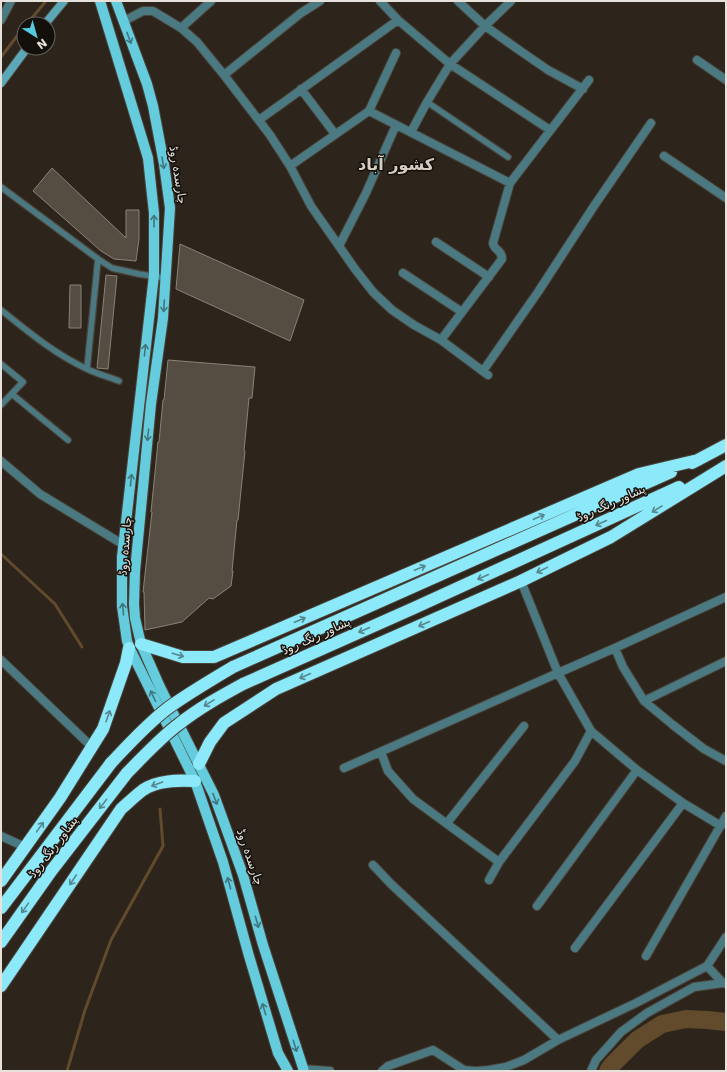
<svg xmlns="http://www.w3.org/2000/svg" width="727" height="1072" font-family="'DejaVu Sans','Noto Sans Arabic',sans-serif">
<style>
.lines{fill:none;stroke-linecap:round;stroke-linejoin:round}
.stream{stroke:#624b2c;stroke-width:3}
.river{stroke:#624b2c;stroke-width:18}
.building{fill:#564d42;stroke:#8b8276}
.lane-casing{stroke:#4b433a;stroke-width:8}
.street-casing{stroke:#4b433a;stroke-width:10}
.secondary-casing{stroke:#4b433a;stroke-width:10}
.primary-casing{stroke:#4b433a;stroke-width:12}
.highway-casing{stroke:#4b433a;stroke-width:14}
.lane{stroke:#4b7982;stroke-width:5.5}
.street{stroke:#4b7982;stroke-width:8}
.secondary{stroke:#5ba8b6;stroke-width:8}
.primary{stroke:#65ccde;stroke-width:10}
.highway{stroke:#8be9fa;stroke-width:12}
.highway-bridge-casing{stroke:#4b433a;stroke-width:14;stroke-linecap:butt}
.highway-bridge{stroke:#8be9fa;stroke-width:12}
.oneway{stroke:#40777f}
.oneway2{stroke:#55878e}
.labels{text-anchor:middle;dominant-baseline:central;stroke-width:3;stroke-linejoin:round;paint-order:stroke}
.street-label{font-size:12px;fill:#e6e1da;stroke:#130f0b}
.district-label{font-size:16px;font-weight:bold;fill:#d6ccbf;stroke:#130f0b}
</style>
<rect width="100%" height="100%" fill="#2d251b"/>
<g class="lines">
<path class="stream" d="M 27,24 L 46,1
M 1,57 L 24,27
M 1,554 L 55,604 L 82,647
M 67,1071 L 85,1010 L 111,940 L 163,846 L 160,809"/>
<path class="river" d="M 608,1071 L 613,1064 L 637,1040 L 662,1024 L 686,1019 L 707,1020 L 726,1022"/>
</g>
<path class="building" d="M 52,168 L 126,238 L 126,210 L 139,210 L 139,239 L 136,261 L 114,259 L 101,251 L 33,191 Z
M 180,244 L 304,300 L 290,341 L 176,289 Z
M 106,275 L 117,276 L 108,369 L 97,368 Z
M 70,285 L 81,285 L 81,328 L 69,328 Z
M 168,360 L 255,367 L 252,398 L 249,398 L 244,451 L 245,451 L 238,520 L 237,520 L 232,571 L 233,571 L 231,586 L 213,599 L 209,598 L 182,622 L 145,630 L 144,592 L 143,592 L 152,512 L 151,512 L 158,442 L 159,442 L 163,400 L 164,400 Z"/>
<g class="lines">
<g class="lane-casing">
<path id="lane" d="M 427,102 L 508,157
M 1,187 L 98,259 L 112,268 L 139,274 L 165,278
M 1,310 C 27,331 56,355 87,369 C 97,374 109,377 119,381
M 1,364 L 23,382 L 1,405
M 87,369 L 98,259
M 12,394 L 68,440"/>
</g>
<g class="street-casing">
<path id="street" d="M 380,1 L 398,20 L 450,64 L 550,130
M 458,1 L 485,26 L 519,50 L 548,70 L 583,89
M 1,20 L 11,1
M 124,21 L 143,11 L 153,11 L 181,28 L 197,42 L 224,75 L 270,135 L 290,166 L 311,206 L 355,269 L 373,292 L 392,310 L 414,325 L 441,340 L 488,375
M 181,28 L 211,1
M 697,60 L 726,80
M 224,75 L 301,13 L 320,1
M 301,89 L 335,134
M 369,111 L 396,53
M 259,120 L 398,20
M 411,132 L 427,102 L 450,64 L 485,26 L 511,1
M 664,156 L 726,198
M 290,166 L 369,111 L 510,183
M 436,242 L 489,277
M 339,246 L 366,193 L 396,125
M 403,273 L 462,312
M 441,340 L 502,259 C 502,249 494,251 493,243 L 510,183 L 589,80
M 483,371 L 538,292 L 594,206 L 651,123
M 1,461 L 40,494 L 124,545
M 521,581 L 558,673 L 591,731 L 637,770 L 683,803 L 721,826
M 615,648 L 726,597
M 1,660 L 92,747
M 644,701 L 726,661
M 381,752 L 388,771 L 413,799 L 499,862
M 344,768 L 558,673 L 615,648 L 623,667 L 644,701 L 673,725 L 704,749 L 726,761
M 447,823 L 524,726
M 1,836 L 25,847
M 373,865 L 391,884 L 558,1040
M 489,880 L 499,862 L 575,761 L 591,731
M 537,906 L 637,770
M 575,948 L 683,803
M 646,956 L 726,816
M 707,966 L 723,983
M 302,1069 L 330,1071
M 382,1071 L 388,1066 L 433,1050 L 464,1070 L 474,1071
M 477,1071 L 489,1070 L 506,1067 L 524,1060 L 558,1040 L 636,1003 L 707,966 L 726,937
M 591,1071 L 596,1060 L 621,1032 L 647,1013 L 694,987 L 723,983 L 726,984"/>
</g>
<g class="secondary-casing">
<path id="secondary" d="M 45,24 L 64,1
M 1,83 L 27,48"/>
</g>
<g class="primary-casing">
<path id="primary" d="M 100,1 L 148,158 L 154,213 L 154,275 L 122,557 L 122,606 L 127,641 L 131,651 L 195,781 L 223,862 L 249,956 L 278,1053 L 288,1071
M 116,1 L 147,84 L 153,106 L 164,164 L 170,208 L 163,318 L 151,404 L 135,571 L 134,604 L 135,618 L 141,644 L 160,687 L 214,795 L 243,875 L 263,945 L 304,1071"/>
</g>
<g class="highway-casing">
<path id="highway" d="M 692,463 L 726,445
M 141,644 L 183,657 L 214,657 L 639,474 L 698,460
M 233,667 L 671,472
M 243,684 L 414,608 L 679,487
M 199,764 L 210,742 L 224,723 L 276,689 L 521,581 L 611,537 L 726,466
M 1,881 L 60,798 L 103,729 L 126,663 L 129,648
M 1,908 L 111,763
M 1,942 L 52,870 L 127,773
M 1,986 L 121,809 C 128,803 135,796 143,790 C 157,780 178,780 195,781"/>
</g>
<use href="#lane" class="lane"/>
<use href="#street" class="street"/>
<use href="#secondary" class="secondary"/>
<use href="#primary" class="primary"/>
<use href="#highway" class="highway"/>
<g class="highway-bridge-casing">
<path id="highway-bridge" d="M 111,763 C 129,744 147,724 168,708 C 189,693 211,680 233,667
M 127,773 C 144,756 160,738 179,724 C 199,708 221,696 243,684"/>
</g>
<use href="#highway-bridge" class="highway-bridge"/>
</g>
<defs><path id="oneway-shaft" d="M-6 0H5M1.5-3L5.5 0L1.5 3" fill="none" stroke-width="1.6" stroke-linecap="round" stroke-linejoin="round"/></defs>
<g class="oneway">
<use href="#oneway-shaft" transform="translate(129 38) rotate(70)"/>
<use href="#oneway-shaft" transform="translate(163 163) rotate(80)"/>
<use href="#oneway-shaft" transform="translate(154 221) rotate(-90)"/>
<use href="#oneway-shaft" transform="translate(164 306) rotate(93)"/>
<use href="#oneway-shaft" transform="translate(145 350) rotate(-84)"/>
<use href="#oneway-shaft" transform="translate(148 435) rotate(96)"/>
<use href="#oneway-shaft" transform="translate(131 480) rotate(-84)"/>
<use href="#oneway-shaft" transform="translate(123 609) rotate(-95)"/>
<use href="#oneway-shaft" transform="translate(153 696) rotate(-116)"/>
<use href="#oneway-shaft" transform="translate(215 799) rotate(69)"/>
<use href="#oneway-shaft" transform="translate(229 883) rotate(-105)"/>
<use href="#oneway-shaft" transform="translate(257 922) rotate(74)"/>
<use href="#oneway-shaft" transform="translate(264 1009) rotate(-107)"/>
<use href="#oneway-shaft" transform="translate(295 1046) rotate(73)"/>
</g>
<g class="oneway2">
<use href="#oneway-shaft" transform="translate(657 509) rotate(148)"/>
<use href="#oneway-shaft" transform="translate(539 517) rotate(-23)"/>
<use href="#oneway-shaft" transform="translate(601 523) rotate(156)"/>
<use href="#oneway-shaft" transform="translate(420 568) rotate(-23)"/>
<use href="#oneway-shaft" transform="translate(542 570) rotate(154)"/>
<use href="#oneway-shaft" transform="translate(483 577) rotate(156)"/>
<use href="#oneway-shaft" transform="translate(300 620) rotate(-23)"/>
<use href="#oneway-shaft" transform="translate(424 624) rotate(156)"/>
<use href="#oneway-shaft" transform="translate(364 630) rotate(156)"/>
<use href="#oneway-shaft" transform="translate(178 655) rotate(16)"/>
<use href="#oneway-shaft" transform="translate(305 676) rotate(156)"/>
<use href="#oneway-shaft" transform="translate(209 703) rotate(148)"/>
<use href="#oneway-shaft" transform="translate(108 716) rotate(-71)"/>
<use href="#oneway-shaft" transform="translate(157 784) rotate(160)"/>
<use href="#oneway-shaft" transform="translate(103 804) rotate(128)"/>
<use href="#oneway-shaft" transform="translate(40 827) rotate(-55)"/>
<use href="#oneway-shaft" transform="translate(73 880) rotate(124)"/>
<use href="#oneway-shaft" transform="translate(25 908) rotate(125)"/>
</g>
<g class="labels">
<g class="street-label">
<text transform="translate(178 175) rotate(81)">چارسدہ روڈ</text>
<text transform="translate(611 503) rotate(-24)">پشاور رنگ روڈ</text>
<text transform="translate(125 546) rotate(-85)">چارسدہ روڈ</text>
<text transform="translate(316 636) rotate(-24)">پشاور رنگ روڈ</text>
<text transform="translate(53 847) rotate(-53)">پشاور رنگ روڈ</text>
<text transform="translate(250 857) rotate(71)">چارسدہ روڈ</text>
</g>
<g class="district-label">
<text x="396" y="164">کشور آباد</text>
</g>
</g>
<rect width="727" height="1072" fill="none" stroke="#e6e1da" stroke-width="4"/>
<g transform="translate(36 36) rotate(143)"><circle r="19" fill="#130f0b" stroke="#67635e"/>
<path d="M0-3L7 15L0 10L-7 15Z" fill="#54cade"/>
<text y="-6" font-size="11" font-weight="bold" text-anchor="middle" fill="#e6e1da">N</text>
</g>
</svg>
